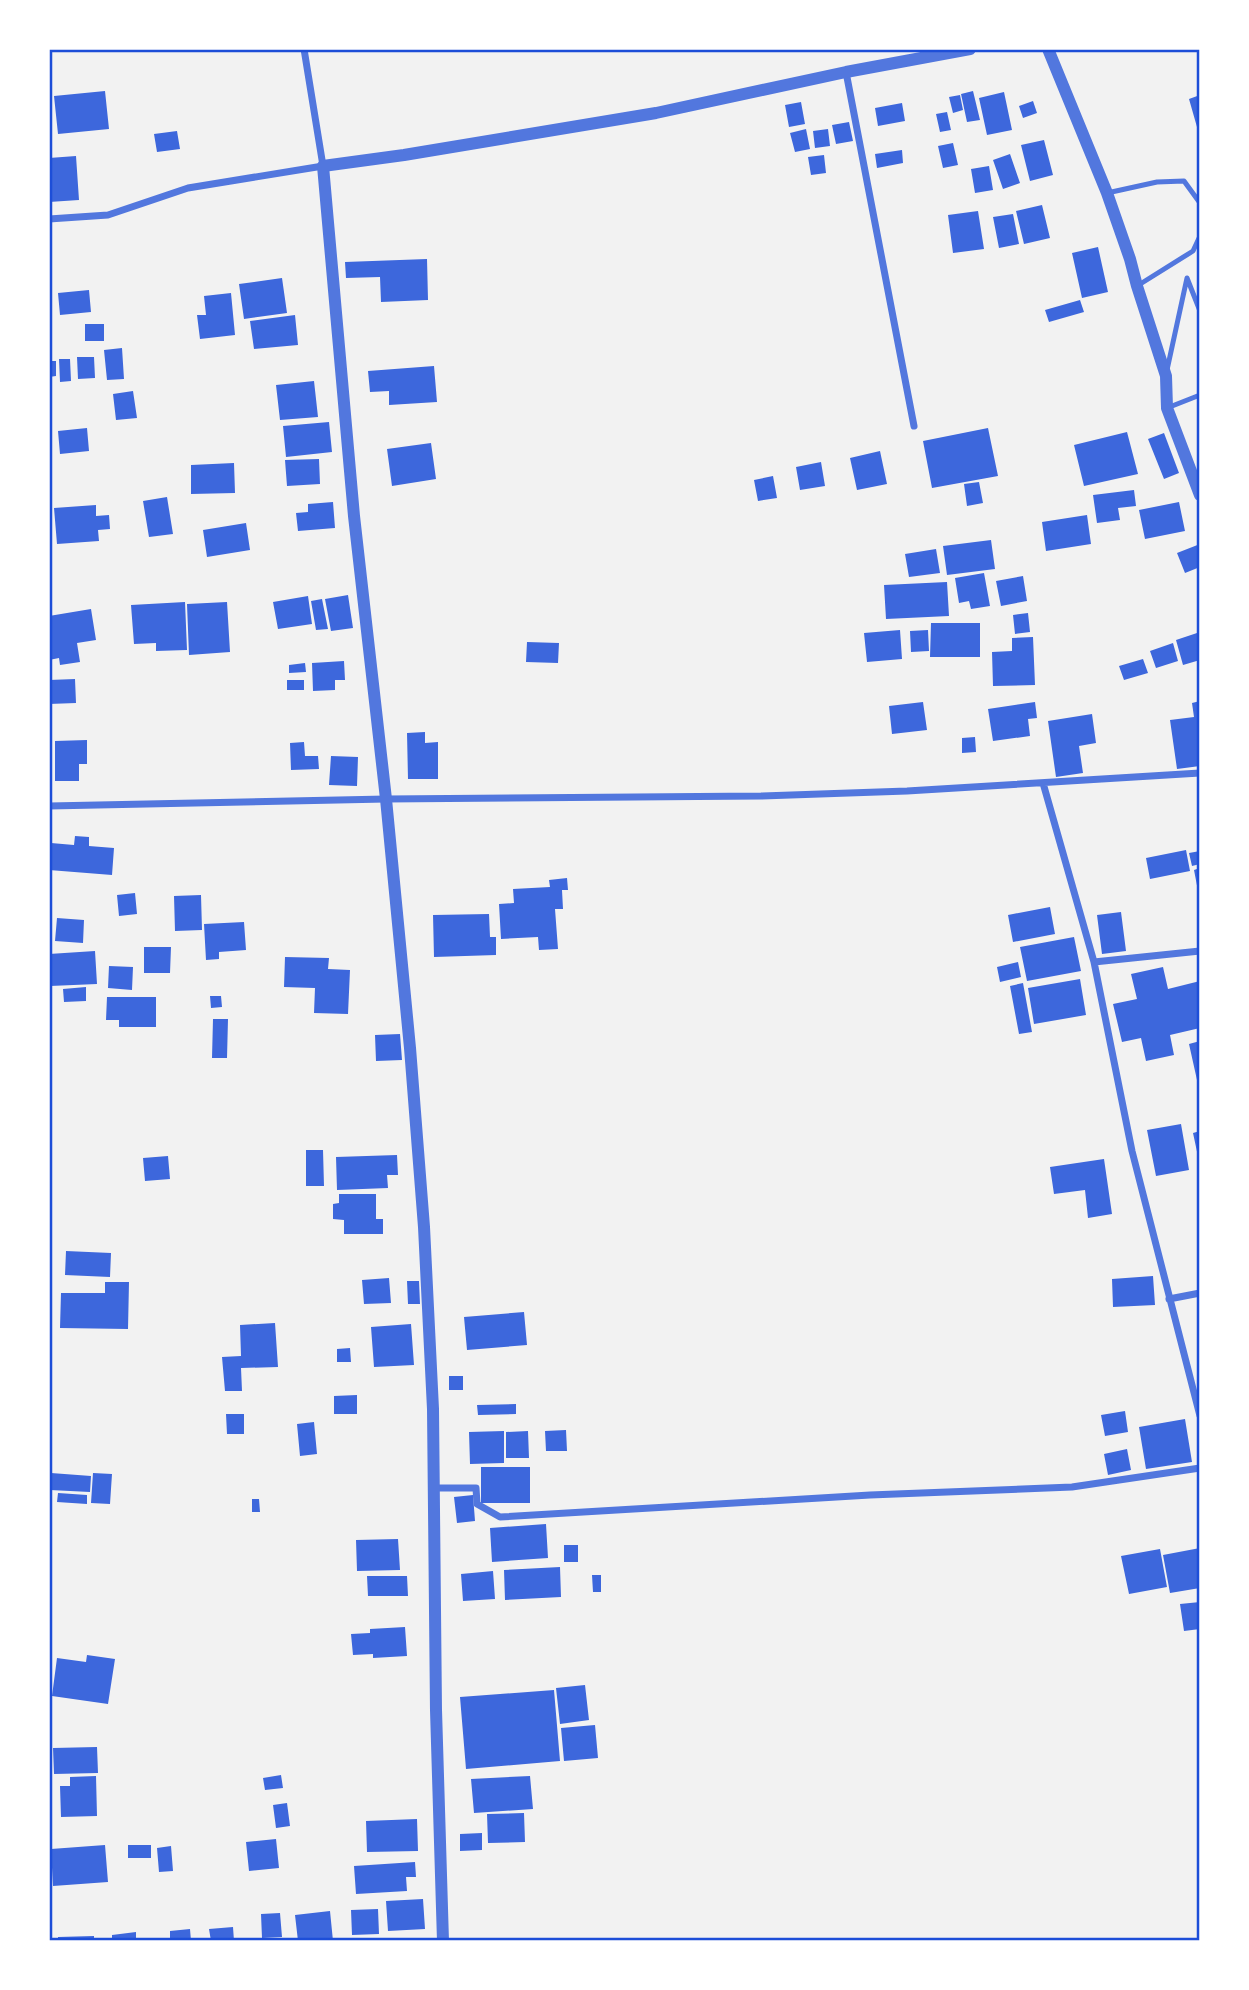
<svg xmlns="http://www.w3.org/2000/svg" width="1249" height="1990" font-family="'PT Serif',serif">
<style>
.building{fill:#3d67dc}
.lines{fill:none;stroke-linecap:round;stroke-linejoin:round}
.service{stroke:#5277de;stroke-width:5}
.minor{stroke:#5277de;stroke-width:7}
.tertiary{stroke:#5277de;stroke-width:12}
.neatline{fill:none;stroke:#1d4ed8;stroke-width:2.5}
</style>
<rect width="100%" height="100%" fill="#f2f2f2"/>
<path class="building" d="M 105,91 L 109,129 L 58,134 L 54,96 Z
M 973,91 L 980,120 L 967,122 L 961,94 Z
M 1004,92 L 1012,130 L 987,135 L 979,98 Z
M 960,95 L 963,110 L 953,113 L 949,97 Z
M 1200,95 L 1200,133 L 1199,134 L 1189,99 Z
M 1033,101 L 1037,113 L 1023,118 L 1019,106 Z
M 801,102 L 805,124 L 789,127 L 785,105 Z
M 902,103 L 905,121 L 878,126 L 875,108 Z
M 947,112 L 951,130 L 940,132 L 936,114 Z
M 849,122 L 853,141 L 836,144 L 832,125 Z
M 806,129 L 810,149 L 795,152 L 790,133 Z
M 828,129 L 830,146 L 815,148 L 813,131 Z
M 177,131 L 180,149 L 157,152 L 154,134 Z
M 1044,140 L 1053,175 L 1030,181 L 1021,145 Z
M 953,143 L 958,165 L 943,168 L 938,146 Z
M 902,150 L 903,163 L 877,168 L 875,154 Z
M 1010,154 L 1020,183 L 1003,189 L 993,160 Z
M 824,155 L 826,173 L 811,175 L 808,157 Z
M 76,156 L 79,200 L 49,202 L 49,158 Z
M 989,166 L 993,190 L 975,193 L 971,169 Z
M 1042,205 L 1050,238 L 1024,244 L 1016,211 Z
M 978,211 L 984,249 L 953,253 L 948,215 Z
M 1013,214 L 1019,244 L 999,248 L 993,217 Z
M 1098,247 L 1108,292 L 1082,298 L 1072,253 Z
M 427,259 L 428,300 L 381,302 L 380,277 L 346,278 L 345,262 Z
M 282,278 L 287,313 L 244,319 L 239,284 Z
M 89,290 L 91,312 L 60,315 L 58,293 Z
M 231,293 L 235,335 L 200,339 L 197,315 L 206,315 L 204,296 Z
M 1080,300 L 1084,312 L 1049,322 L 1045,310 Z
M 295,315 L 298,345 L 254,349 L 250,321 Z
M 85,324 L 104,324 L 104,341 L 85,341 Z
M 122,348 L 124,379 L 107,380 L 104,350 Z
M 77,357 L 94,357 L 95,378 L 78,379 Z
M 59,359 L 70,359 L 71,381 L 60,382 Z
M 49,361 L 56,361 L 56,376 L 49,377 Z
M 434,366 L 437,402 L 389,405 L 389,391 L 370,392 L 368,371 Z
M 314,381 L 318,417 L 280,420 L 276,385 Z
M 133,391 L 137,418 L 116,420 L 113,394 Z
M 329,422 L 332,452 L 286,457 L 283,426 Z
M 87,428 L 89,451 L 60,454 L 58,431 Z
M 988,428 L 998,476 L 932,488 L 923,441 Z
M 1127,432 L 1138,474 L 1084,486 L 1074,445 Z
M 1164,433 L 1179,473 L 1164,479 L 1148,439 Z
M 431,443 L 436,479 L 392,486 L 387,449 Z
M 880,451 L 887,484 L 857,490 L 850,458 Z
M 319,459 L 320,484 L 287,486 L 285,460 Z
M 821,462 L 825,486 L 800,490 L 796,467 Z
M 234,463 L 235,493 L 191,494 L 191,465 Z
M 773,476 L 777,498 L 758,501 L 754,480 Z
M 979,482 L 983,503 L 967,506 L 964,484 Z
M 1134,490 L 1136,506 L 1118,508 L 1120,520 L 1097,523 L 1093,495 Z
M 167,497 L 173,534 L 149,537 L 143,501 Z
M 333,502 L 335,528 L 298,531 L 296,513 L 308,512 L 308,504 Z
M 1179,502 L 1185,531 L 1145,539 L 1139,510 Z
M 96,505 L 96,516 L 109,515 L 110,529 L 98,530 L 99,541 L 57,544 L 54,508 Z
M 1087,515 L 1091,544 L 1046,551 L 1042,522 Z
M 246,523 L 250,550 L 207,557 L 203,530 Z
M 991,540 L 995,569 L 947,575 L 943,546 Z
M 1200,544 L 1200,567 L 1185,573 L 1177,553 Z
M 936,549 L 940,573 L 909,577 L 905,554 Z
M 984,573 L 990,606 L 971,609 L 969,601 L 959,603 L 955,578 Z
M 1023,576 L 1027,601 L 1001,606 L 996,581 Z
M 947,582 L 949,616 L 886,619 L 884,585 Z
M 348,595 L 353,628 L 331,631 L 325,599 Z
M 308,596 L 312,624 L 278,629 L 273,602 Z
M 322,599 L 328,629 L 316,630 L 311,601 Z
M 185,602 L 187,650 L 156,651 L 156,643 L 134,644 L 131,605 Z
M 227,602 L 230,652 L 189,655 L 187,604 Z
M 91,609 L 96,640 L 77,643 L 80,662 L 60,665 L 59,658 L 49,660 L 49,616 Z
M 1028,613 L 1030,632 L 1015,634 L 1013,615 Z
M 931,623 L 980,623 L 980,657 L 930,657 Z
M 900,630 L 902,659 L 867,662 L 864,633 Z
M 928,630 L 929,651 L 911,652 L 910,631 Z
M 1200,632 L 1200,660 L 1183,665 L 1176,640 Z
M 1033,637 L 1035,685 L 993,686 L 992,652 L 1012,651 L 1012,638 Z
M 527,642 L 559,643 L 558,663 L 526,662 Z
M 1173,643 L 1178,661 L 1156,668 L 1150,651 Z
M 1143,659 L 1148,673 L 1124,680 L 1119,666 Z
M 344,661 L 345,680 L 335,680 L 335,690 L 313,691 L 312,663 Z
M 305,663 L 306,672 L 289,673 L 289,665 Z
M 75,679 L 76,703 L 49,704 L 49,680 Z
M 287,680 L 304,680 L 304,690 L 287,690 Z
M 1200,701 L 1200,766 L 1177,769 L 1170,720 L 1194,717 L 1192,703 Z
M 923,702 L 927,730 L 892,734 L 889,706 Z
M 1035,702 L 1037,718 L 1028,719 L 1030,736 L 993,741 L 988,709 Z
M 1092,714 L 1096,743 L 1079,746 L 1083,773 L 1056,777 L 1048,721 Z
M 425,732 L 425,743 L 438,742 L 438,779 L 408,779 L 407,733 Z
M 975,737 L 976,752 L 962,753 L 962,738 Z
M 87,740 L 87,764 L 79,764 L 79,781 L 55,781 L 55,741 Z
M 304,742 L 305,756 L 318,756 L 319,769 L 291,770 L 290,743 Z
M 331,756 L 358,757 L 357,786 L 329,785 Z
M 75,836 L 89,837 L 89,846 L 114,848 L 112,875 L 49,870 L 51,843 L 74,845 Z
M 1186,850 L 1190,871 L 1150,879 L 1146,858 Z
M 1200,851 L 1200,864 L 1192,866 L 1189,853 Z
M 1200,868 L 1200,896 L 1199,896 L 1194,870 Z
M 567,878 L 568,890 L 562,890 L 563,909 L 555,909 L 558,949 L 539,950 L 538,937 L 501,939 L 499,904 L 514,903 L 513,889 L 550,887 L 549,880 Z
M 135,893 L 137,914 L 119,916 L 117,895 Z
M 201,895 L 202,930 L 175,931 L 174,896 Z
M 1050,907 L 1055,934 L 1013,942 L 1008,915 Z
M 1121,912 L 1126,951 L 1102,954 L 1097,915 Z
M 489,914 L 490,937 L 496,937 L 496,955 L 434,957 L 433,915 Z
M 57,918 L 84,920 L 83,943 L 55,941 Z
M 244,922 L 246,950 L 219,952 L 219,959 L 206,960 L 204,924 Z
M 1074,937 L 1081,971 L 1027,981 L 1020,947 Z
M 144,947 L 171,947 L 170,973 L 144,973 Z
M 95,951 L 97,984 L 50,986 L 49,954 Z
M 285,957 L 329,958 L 328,969 L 350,970 L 348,1014 L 314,1013 L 315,988 L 284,987 Z
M 1018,962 L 1021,977 L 1000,982 L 997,967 Z
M 109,966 L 133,967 L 132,990 L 108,988 Z
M 1163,967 L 1168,989 L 1200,981 L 1200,1028 L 1170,1035 L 1174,1055 L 1146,1061 L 1141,1038 L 1122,1042 L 1113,1004 L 1137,999 L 1131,974 Z
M 1080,979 L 1086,1015 L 1034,1024 L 1028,988 Z
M 1023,983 L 1032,1032 L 1019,1034 L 1010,986 Z
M 86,987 L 86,1001 L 64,1002 L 63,989 Z
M 210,996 L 221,996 L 222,1007 L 211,1008 Z
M 107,997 L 156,997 L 156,1027 L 119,1027 L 119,1020 L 106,1020 Z
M 213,1019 L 228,1019 L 227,1058 L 212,1058 Z
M 400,1034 L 402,1060 L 376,1061 L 375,1035 Z
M 1200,1041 L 1200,1089 L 1199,1089 L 1189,1044 Z
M 1181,1124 L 1189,1170 L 1156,1176 L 1147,1130 Z
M 1200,1131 L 1200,1161 L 1199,1161 L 1193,1133 Z
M 306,1150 L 323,1150 L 324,1186 L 306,1186 Z
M 397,1155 L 398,1175 L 387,1175 L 388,1188 L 337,1190 L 336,1157 Z
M 168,1156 L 170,1179 L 145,1181 L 143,1158 Z
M 1104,1159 L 1112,1214 L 1088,1218 L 1085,1190 L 1054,1194 L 1050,1167 Z
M 339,1194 L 376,1194 L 376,1219 L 383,1219 L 383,1234 L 344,1234 L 344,1220 L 333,1219 L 333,1204 L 339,1203 Z
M 66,1251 L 111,1253 L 110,1277 L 65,1275 Z
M 1153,1276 L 1155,1305 L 1113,1307 L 1112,1279 Z
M 389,1278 L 391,1303 L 364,1304 L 362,1280 Z
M 407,1281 L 419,1281 L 420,1304 L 408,1304 Z
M 105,1282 L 129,1282 L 128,1329 L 60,1328 L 61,1293 L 105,1293 Z
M 524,1312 L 527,1345 L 467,1350 L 464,1317 Z
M 275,1323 L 278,1367 L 241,1368 L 242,1391 L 225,1391 L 222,1357 L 241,1356 L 240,1325 Z
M 411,1324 L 414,1365 L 374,1367 L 371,1327 Z
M 350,1348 L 351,1362 L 337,1362 L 337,1349 Z
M 449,1376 L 463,1376 L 463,1390 L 449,1390 Z
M 357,1395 L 357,1414 L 334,1414 L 334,1396 Z
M 516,1404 L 516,1414 L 478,1415 L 477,1405 Z
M 1125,1411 L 1128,1432 L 1105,1436 L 1101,1415 Z
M 226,1414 L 244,1414 L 244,1434 L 227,1434 Z
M 1185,1419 L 1192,1462 L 1146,1469 L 1139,1427 Z
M 314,1422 L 317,1454 L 300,1456 L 297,1424 Z
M 566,1430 L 567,1451 L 546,1451 L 545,1431 Z
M 504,1431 L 504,1463 L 470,1464 L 469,1432 Z
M 528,1431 L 529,1458 L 506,1458 L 506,1432 Z
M 1127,1449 L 1131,1470 L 1108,1475 L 1104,1454 Z
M 481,1467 L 530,1467 L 530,1503 L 481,1503 Z
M 51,1473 L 91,1476 L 90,1492 L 50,1490 Z
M 93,1473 L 112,1474 L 110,1504 L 91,1503 Z
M 58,1493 L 87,1495 L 87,1504 L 57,1502 Z
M 473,1495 L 475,1521 L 457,1523 L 454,1497 Z
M 252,1499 L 259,1499 L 260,1512 L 252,1512 Z
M 546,1524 L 548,1558 L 492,1562 L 490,1528 Z
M 398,1539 L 400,1570 L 357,1571 L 356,1540 Z
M 564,1545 L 578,1545 L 578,1562 L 564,1562 Z
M 1200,1548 L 1200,1588 L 1170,1593 L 1163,1555 Z
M 1160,1549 L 1167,1587 L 1129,1594 L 1121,1556 Z
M 560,1567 L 561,1597 L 505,1600 L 504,1570 Z
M 493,1571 L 495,1599 L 463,1601 L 461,1574 Z
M 592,1575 L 601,1575 L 601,1592 L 593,1592 Z
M 367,1576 L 407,1576 L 408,1596 L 368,1596 Z
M 1200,1602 L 1200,1629 L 1184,1631 L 1180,1604 Z
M 405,1627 L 407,1656 L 373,1658 L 373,1654 L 353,1655 L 351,1634 L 370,1633 L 370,1629 Z
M 87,1655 L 115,1659 L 108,1704 L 52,1696 L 57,1658 L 86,1662 Z
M 585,1685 L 589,1720 L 560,1724 L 556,1688 Z
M 554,1690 L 560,1761 L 466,1769 L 460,1697 Z
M 595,1725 L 598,1758 L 564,1761 L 561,1728 Z
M 97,1747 L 98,1773 L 54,1774 L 53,1748 Z
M 281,1775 L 283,1788 L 265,1790 L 263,1778 Z
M 96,1776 L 97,1816 L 61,1817 L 60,1786 L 70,1786 L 70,1777 Z
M 530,1776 L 533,1809 L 474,1813 L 471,1779 Z
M 287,1803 L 290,1826 L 276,1828 L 273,1805 Z
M 524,1813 L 525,1842 L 488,1843 L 487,1814 Z
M 417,1819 L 418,1851 L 367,1852 L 366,1821 Z
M 482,1833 L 482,1850 L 460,1851 L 460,1834 Z
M 276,1839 L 279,1868 L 249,1871 L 246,1842 Z
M 105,1845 L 108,1882 L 53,1886 L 51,1849 Z
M 128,1845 L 151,1845 L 151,1858 L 128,1858 Z
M 171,1846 L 173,1871 L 159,1872 L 157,1848 Z
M 415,1862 L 416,1877 L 406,1877 L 407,1891 L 356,1894 L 354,1866 Z
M 423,1899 L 425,1929 L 388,1931 L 386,1901 Z
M 378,1909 L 379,1934 L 352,1935 L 351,1910 Z
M 330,1911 L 333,1941 L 298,1941 L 295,1915 Z
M 280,1913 L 282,1937 L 262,1938 L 261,1914 Z
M 233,1927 L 234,1941 L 211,1941 L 209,1929 Z
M 190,1929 L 191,1941 L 170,1941 L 170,1931 Z
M 136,1932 L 136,1941 L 112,1941 L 112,1935 Z
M 94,1936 L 94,1941 L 58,1941 L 58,1937 Z"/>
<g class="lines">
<path class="service" d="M 1107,193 L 1157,182 L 1184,181 L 1200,203
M 1137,286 L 1193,251 L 1200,236
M 1167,370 L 1187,278 L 1200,311
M 1167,408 L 1200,395"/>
<path class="minor" d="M 846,72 L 914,426
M 49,219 L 108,215 L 188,188 L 323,166 L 304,49
M 1043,783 L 1094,962 L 1132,1151 L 1200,1416
M 49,806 L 386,799 L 761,796 L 907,791 L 1200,773
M 1094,962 L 1200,951
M 1169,1299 L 1200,1293
M 434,1488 L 476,1488 L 477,1504 L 500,1517 L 870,1495 L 1072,1487 L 1200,1468"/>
<path class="tertiary" d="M 1048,49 L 1107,193 L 1130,259 L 1137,286 L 1166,376 L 1167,408 L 1200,495
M 443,1941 L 436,1710 L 433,1409 L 424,1227 L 410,1048 L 386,799 L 354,516 L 323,166 L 404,155 L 656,113 L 846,72 L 970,49"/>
</g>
<rect width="1249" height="1990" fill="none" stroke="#ffffff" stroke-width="102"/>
<rect x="51" y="51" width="1147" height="1888" class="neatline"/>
</svg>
